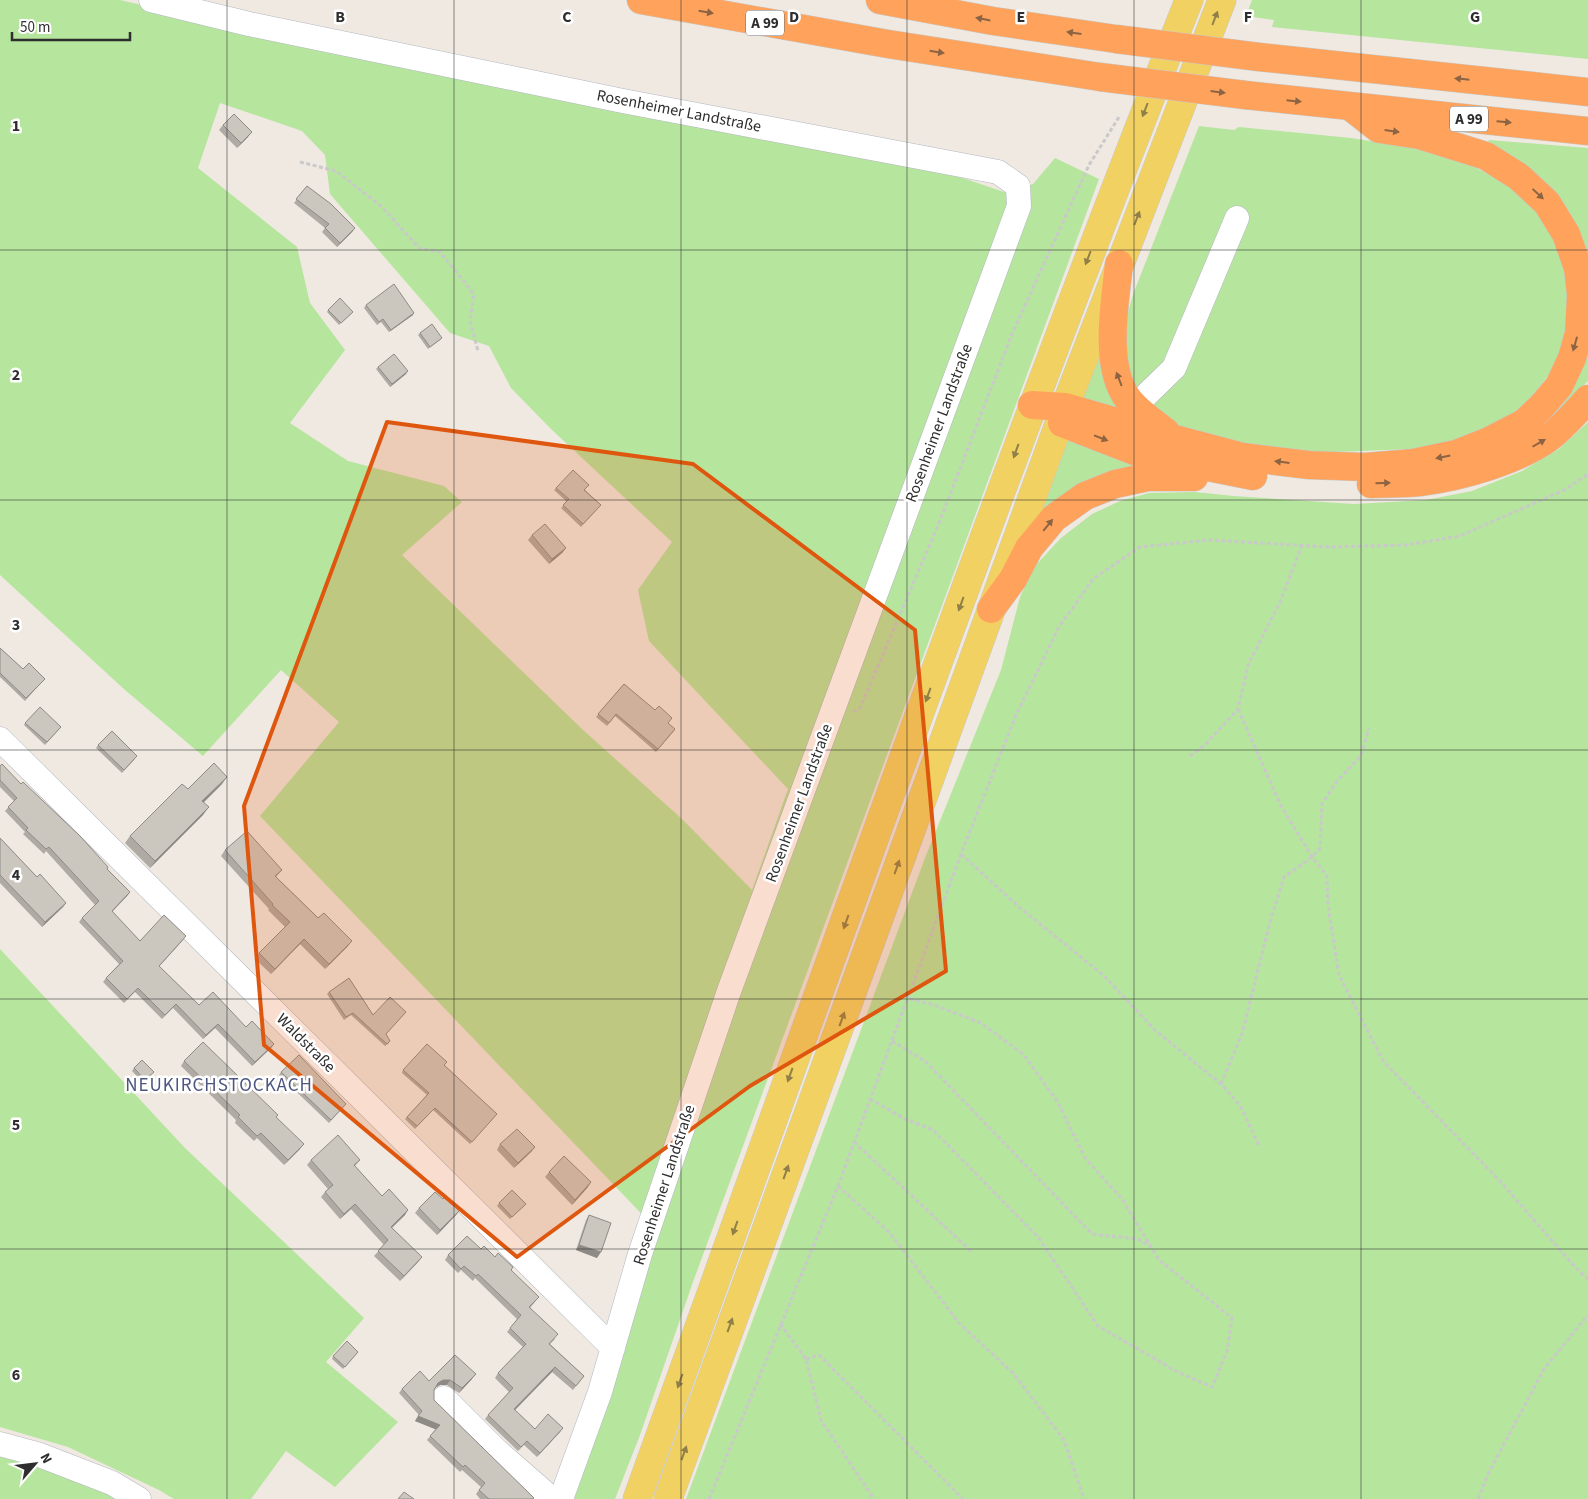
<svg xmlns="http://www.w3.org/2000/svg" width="1588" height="1499" font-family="'Source Sans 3',sans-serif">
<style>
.green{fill:#b6e59e;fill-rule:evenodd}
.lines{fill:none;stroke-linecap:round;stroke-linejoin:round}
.minor-casing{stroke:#b4b7c1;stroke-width:25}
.major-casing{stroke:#c9c9c9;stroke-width:29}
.highway-casing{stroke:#c9c9c9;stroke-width:29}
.path{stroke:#c9c9c9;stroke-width:3;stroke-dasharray:4 2.5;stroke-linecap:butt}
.minor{stroke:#fff;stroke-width:24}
.major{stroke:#f2d163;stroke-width:28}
.highway{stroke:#ffa35c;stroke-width:28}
.highway-bridge-casing{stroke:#c9c9c9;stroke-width:29;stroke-linecap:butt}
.highway-bridge{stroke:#ffa35c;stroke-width:28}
.wall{fill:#afaba4}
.shaded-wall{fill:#8e8b86}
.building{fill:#cbc7bf;stroke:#8e8b86}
.oneway{fill:#8c6343}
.oneway2{fill:#908048}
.marked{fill:#df570e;fill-opacity:0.2;stroke:#df570e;stroke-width:4;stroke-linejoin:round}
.grid{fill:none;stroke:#2e2e2e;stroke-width:1;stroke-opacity:0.55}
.labels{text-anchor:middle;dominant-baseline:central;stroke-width:5;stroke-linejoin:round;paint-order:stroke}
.shield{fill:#fff;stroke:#6d6d6d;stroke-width:1}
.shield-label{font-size:15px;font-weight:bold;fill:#2e2e2e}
.street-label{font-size:16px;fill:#2e2e2e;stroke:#fff}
.quarter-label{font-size:19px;letter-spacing:1px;fill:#4d5680;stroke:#fff}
.grid-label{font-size:16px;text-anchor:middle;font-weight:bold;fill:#2e2e2e;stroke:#fff;stroke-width:5;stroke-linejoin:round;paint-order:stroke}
</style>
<rect width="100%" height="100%" fill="#efe9e1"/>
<path class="green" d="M 0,0 L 120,0 L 435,72 L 951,174 L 1007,193 L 1033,184 L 1055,158 L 1099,179 L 693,1282 L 640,1435 L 615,1499 L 574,1499 L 611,1394 L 659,1232 L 260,816 L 339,722 L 281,670 L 203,756 L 125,690 L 0,575 ZM 220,103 L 302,131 L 325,155 L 330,194 L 450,333 L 489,346 L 511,388 L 550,428 L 672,542 L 638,590 L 649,641 L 788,789 L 752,890 L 682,819 L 582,729 L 402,555 L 462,502 L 444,486 L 348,461 L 290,423 L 345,350 L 310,303 L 297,247 L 198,168 Z
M 1252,0 L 1588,0 L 1588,59 L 1272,27 L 1274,20 L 1246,16 Z
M 1199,126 L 1234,130 L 1239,127 L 1351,138 L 1427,150 L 1461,160 L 1513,187 L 1535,210 L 1557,239 L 1569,272 L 1568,331 L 1560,355 L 1548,376 L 1532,396 L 1515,412 L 1485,429 L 1453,442 L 1412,449 L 1309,453 L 1246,445 L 1187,430 L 1162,419 L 1153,411 L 1128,374 L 1122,331 L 1134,292 Z
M 1489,140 L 1588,148 L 1588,264 L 1486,147 Z
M 1588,343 L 1588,381 L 1549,421 L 1515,441 Z
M 1101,346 L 1132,416 L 1078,399 Z
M 1588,422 L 1588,1499 L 686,1499 L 925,858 L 1001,670 L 1020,597 L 1034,567 L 1061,538 L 1092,514 L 1120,501 L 1149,493 L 1194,492 L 1234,496 L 1354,504 L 1426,500 L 1472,491 L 1522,471 L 1559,449 Z
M 1066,440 L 1143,464 L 1038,517 Z
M 0,949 L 185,1148 L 364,1318 L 326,1362 L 398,1422 L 335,1487 L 286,1451 L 251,1499 L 174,1499 L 159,1490 L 68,1447 L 0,1427 Z
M 0,1451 L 125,1499 L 0,1499 Z"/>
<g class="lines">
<g class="minor-casing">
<path id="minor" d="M 151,0 L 249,24 L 623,101 L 998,172 L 1018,186 L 1019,206 L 729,991 L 640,1254 L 600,1392 L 561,1499
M 1135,406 L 1174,368 L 1237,218
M 0,739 L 613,1348
M 444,1398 L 497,1451 L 552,1499
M 0,1444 L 37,1454 L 112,1483 L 139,1499"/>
</g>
<g class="major-casing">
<path id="major" d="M 637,1499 C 818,998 993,495 1189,0
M 668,1499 L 1065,407 L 1222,0"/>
</g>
<g class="highway-casing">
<path id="highway" d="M 641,0 L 888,44 L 1100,77
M 880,0 L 993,21 L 1116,39
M 1259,57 L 1588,92
M 1245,95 L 1588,131
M 1119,264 C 1115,302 1103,366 1128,399 C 1138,412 1153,422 1166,432
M 1032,405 L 1065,407 L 1175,439 L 1243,457 L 1309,465 L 1365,467 L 1413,463 L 1456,454 L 1489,441 L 1524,423 L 1541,407 L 1559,386 L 1572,358 L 1579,333 L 1581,295 L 1578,268 L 1566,234 L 1547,203 L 1519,177 L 1486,156 L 1419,135 L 1379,129 L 1351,107
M 1062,423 L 1142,454 L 1253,476
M 1371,484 C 1387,483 1404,484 1420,482 C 1460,477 1518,461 1550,437 C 1564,426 1576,412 1588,399
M 991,609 L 1013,579 L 1029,548 L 1054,518 L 1085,496 L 1115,484 L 1148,477 L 1194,477"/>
</g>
<path class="path" d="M 300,162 L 336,171 L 382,207 L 419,248 L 440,252 L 474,294 L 470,321 L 478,351
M 1238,709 L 1280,804 L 1312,857 L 1327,876 L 1328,906 L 1339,975 L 1383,1061 L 1499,1180 L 1576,1268 L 1588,1279
M 853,712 L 860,708 L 939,523 L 1012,334 L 1089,165 L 1119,117
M 1190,756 L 1205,745 L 1238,709 L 1248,665 L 1280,602 L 1302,545
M 961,854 L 1019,907 L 1103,975 L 1156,1031 L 1221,1084 L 1241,1107 L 1259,1146
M 892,1041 L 925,1061 L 1092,1234 L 1138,1239 L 1150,1246
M 1221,1084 L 1242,1034 L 1270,922 L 1284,877 L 1312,857 L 1320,848 L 1322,804 L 1337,781 L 1361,756 L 1369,728
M 870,1099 L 905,1119 L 933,1130 L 1038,1237 L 1098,1326 L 1176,1371 L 1212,1387 L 1227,1351 L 1232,1318 L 1159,1260 L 1122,1199 L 1085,1158 L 1057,1101 L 1023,1054 L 981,1023 L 934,1005 L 907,998
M 854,1142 L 973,1253
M 838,1186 L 890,1233 L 959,1323 L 1014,1374 L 1064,1440 L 1084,1499
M 780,1324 L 806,1359 L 821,1420 L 874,1499
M 806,1359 L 819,1355 L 963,1499
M 709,1499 L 838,1186 L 961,854 L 1016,715 L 1059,627 L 1093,579 L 1140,547 L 1209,540 L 1329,547 L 1406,545 L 1460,536 L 1564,490 L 1588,474
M 1478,1499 L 1488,1474 L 1544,1369 L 1588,1315"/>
<use href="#minor" class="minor"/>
<use href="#major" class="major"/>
<use href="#highway" class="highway"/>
<g class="highway-bridge-casing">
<path id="highway-bridge" d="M 1116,39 L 1259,57
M 1100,77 L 1245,95"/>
</g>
<use href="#highway-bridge" class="highway-bridge"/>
</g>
<path class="wall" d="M 223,125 L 248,137 L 237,148 L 219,130 Z
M 307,186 L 355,228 L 352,232 L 337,247 L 322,232 L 325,228 L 294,203 Z
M 366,305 L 413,315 L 389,332 L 381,322 L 377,325 L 364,308 Z
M 328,310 L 351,314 L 339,325 L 327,312 Z
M 420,333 L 442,338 L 440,340 L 428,349 L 418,335 Z
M 378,367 L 406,374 L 390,387 L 376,369 Z
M 556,488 L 585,490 L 601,505 L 581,527 L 561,508 L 567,502 L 554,490 Z
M 532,535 L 566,548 L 562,553 L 549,564 L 528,540 Z
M 0,648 L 23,669 L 43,681 L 25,701 L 0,677 Z
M 624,684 L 668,723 L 674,731 L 656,752 L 615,716 L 607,726 L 596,717 Z
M 25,723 L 61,727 L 45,745 L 24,725 Z
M 98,745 L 135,759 L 122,773 L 96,748 Z
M 0,766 L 21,784 L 130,892 L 127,896 L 112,912 L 140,941 L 183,940 L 159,966 L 199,1005 L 246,1027 L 274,1044 L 271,1048 L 252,1066 L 215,1028 L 203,1039 L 173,1008 L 162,1019 L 135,992 L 124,1003 L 103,982 L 106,978 L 119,964 L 79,922 L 82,918 L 95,905 L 46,851 L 44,854 L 23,834 L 25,832 L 5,811 L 14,801 L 0,787 Z
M 222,784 L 204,802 L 203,815 L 150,868 L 125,843 L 130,836 L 188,789 Z
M 0,838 L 37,877 L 66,903 L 63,907 L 42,927 L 0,883 Z
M 225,850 L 282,870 L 276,877 L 348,946 L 325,969 L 300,944 L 271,974 L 255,959 L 259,953 L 285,927 L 268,910 L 269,909 L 221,856 Z
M 329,992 L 373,1015 L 404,1014 L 386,1034 L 389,1043 L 385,1046 L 351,1015 L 344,1020 L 327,994 Z
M 184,1061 L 276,1117 L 300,1149 L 284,1165 L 257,1138 L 254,1141 L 235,1123 L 236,1120 L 181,1066 Z
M 444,1065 L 497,1114 L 470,1144 L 433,1110 L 415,1129 L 405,1119 L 427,1095 L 402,1073 L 403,1070 Z
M 134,1068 L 152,1075 L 143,1083 L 132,1071 Z
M 281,1072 L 346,1104 L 329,1123 L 279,1075 Z
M 500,1144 L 535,1147 L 531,1152 L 514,1168 L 497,1150 Z
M 311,1160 L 360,1160 L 355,1166 L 382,1196 L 405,1215 L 392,1228 L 422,1257 L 418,1262 L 400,1281 L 374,1256 L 384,1245 L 351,1209 L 340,1219 L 321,1197 L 325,1192 L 328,1189 L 307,1165 Z
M 549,1172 L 588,1187 L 572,1205 L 545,1177 Z
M 443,1199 L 460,1210 L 456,1215 L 437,1235 L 415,1213 L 419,1208 Z
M 499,1203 L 526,1204 L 510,1219 L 497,1206 Z
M 589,1215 L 597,1258 L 576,1250 L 586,1220 Z
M 481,1249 L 495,1257 L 511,1271 L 539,1297 L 530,1308 L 555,1339 L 550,1344 L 584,1376 L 573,1390 L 552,1372 L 515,1410 L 535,1429 L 560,1432 L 537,1457 L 524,1445 L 518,1451 L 485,1419 L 488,1415 L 509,1392 L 495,1378 L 498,1373 L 523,1347 L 507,1332 L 517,1319 L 475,1278 L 473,1281 L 461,1270 L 458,1273 L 445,1260 L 448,1255 Z
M 358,1352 L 343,1369 L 332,1359 L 333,1356 Z
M 472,1379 L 459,1393 L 447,1385 L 440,1385 L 436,1387 L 434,1390 L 434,1400 L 533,1499 L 480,1499 L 476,1494 L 481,1487 L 462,1470 L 460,1472 L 427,1440 L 436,1429 L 415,1421 L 419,1415 L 399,1393 L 402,1389 L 429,1381 Z"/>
<path class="shaded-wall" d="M 252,132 L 248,137 L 237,148 L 241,143 Z
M 355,228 L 352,232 L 337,247 L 340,243 Z
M 414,313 L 413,315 L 389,332 L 391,330 Z
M 408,371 L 406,374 L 390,387 L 392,384 Z
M 566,548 L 562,553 L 549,564 L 552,559 Z
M 227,777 L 222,784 L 197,809 L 202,801 Z
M 209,807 L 203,815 L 150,868 L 155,861 Z
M 130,892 L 127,896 L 109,915 L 112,911 Z
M 66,903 L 63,907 L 42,927 L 45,922 Z
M 186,936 L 183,940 L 156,970 L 159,966 Z
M 304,939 L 300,944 L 271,974 L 275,969 Z
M 352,941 L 348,946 L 325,969 L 329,964 Z
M 218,1024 L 215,1028 L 203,1039 L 206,1035 Z
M 274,1044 L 271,1048 L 252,1066 L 255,1062 Z
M 304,1144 L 300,1149 L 284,1165 L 288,1160 Z
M 535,1147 L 531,1152 L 514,1168 L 518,1163 Z
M 591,1182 L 588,1187 L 572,1205 L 575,1200 Z
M 355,1204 L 351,1209 L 340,1219 L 344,1214 Z
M 408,1210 L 405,1215 L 387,1232 L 391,1227 Z
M 460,1210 L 456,1215 L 437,1235 L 440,1230 Z
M 579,1245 L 601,1252 L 597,1258 L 576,1250 Z
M 422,1257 L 418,1262 L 400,1281 L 404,1276 Z
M 555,1367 L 552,1372 L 511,1414 L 514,1409 Z
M 476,1374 L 472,1379 L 459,1393 L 462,1388 Z
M 443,1380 L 450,1380 L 447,1385 L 440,1385 L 435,1388 L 438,1383 Z
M 418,1416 L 440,1425 L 437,1430 L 415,1421 Z
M 563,1428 L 560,1432 L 537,1457 L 540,1453 Z"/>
<path class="building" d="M 234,114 L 252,132 L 241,143 L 223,125 Z
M 307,186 L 331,204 L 355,228 L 340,243 L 325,228 L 329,224 L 296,199 Z
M 394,284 L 414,313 L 391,330 L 383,319 L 379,322 L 366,305 Z
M 340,298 L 353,312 L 341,323 L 328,310 Z
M 432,324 L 442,338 L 430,347 L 420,333 Z
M 394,354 L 408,371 L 392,384 L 378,367 Z
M 573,470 L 589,485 L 584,490 L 601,505 L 583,524 L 563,505 L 569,499 L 556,488 Z
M 545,524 L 566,548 L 552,559 L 532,535 Z
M 0,648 L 23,669 L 29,663 L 45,679 L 26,698 L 0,673 Z
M 624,684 L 655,710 L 659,706 L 672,718 L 668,723 L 675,729 L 658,749 L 616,714 L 609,723 L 598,714 Z
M 40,707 L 61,727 L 47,742 L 25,723 Z
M 112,731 L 137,756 L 124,770 L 98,745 Z
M 214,763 L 227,777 L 202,801 L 209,807 L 155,861 L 130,836 L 182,784 L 188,789 Z
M 2,764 L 21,784 L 23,782 L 80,836 L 108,867 L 107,869 L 130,892 L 112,911 L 140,941 L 164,915 L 186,936 L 159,966 L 199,1005 L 213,992 L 246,1027 L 252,1021 L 274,1044 L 255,1062 L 218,1024 L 206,1035 L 176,1004 L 165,1015 L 138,988 L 127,999 L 106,978 L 123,961 L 82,918 L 99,901 L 49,847 L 46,849 L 26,830 L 28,828 L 8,807 L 17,798 L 0,780 L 0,766 Z
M 247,831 L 282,870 L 275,876 L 318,918 L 324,913 L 352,941 L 329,964 L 304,939 L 275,969 L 259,953 L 290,922 L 272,905 L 273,904 L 225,850 Z
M 0,838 L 37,877 L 40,874 L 66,903 L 45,922 L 0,875 Z
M 349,978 L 373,1015 L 390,997 L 406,1012 L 386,1034 L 390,1041 L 387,1044 L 353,1013 L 346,1017 L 329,992 Z
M 203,1042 L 278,1115 L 276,1117 L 304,1144 L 288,1160 L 261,1133 L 257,1136 L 238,1117 L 240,1115 L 184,1061 Z
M 427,1044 L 447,1062 L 444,1065 L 497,1114 L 472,1142 L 435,1108 L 417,1126 L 407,1117 L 429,1093 L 403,1070 Z
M 299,1055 L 346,1104 L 331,1120 L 281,1072 Z
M 142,1060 L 154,1072 L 145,1080 L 134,1068 Z
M 517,1129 L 535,1147 L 518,1163 L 500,1144 Z
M 338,1135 L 360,1160 L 354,1165 L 382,1196 L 389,1189 L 408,1210 L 391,1227 L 422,1257 L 404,1276 L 378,1251 L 388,1240 L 355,1204 L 344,1214 L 325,1192 L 333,1185 L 311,1160 Z
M 564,1156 L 591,1182 L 575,1200 L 549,1172 Z
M 512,1190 L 526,1204 L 512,1217 L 499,1203 Z
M 435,1192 L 443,1199 L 446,1196 L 460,1210 L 440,1230 L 419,1208 Z
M 589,1215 L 611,1223 L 601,1252 L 579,1245 Z
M 467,1236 L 481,1249 L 484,1246 L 495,1257 L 498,1253 L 513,1267 L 511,1270 L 539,1297 L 529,1307 L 558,1334 L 549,1344 L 584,1376 L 576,1386 L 555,1367 L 514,1409 L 535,1429 L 548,1414 L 563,1428 L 540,1453 L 527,1441 L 521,1447 L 488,1415 L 513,1388 L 498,1373 L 526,1344 L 510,1328 L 521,1315 L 478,1274 L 476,1276 L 464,1266 L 461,1269 L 448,1255 Z
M 347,1341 L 358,1352 L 345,1367 L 333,1356 Z
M 455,1355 L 476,1374 L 462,1388 L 450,1380 L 443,1380 L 438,1383 L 434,1390 L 434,1400 L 534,1498 L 532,1499 L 489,1499 L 479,1490 L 485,1483 L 465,1465 L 463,1467 L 430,1436 L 440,1425 L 418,1416 L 422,1411 L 402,1389 L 420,1371 L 429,1381 Z
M 404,1492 L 414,1499 L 398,1499 Z"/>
<defs><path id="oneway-solid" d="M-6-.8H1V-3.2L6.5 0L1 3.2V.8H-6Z" transform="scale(1.25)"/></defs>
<g class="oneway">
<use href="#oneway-solid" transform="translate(706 12) rotate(10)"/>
<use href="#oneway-solid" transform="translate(983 19) rotate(-169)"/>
<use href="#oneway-solid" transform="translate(1074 33) rotate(-172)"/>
<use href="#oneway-solid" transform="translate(937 52) rotate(9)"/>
<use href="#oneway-solid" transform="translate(1462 79) rotate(-174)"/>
<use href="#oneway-solid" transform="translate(1218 92) rotate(7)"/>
<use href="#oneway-solid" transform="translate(1294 101) rotate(6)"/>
<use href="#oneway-solid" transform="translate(1504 122) rotate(5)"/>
<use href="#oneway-solid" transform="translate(1392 131) rotate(8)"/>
<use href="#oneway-solid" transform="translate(1538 194) rotate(43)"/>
<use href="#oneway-solid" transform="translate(1575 344) rotate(106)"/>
<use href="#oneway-solid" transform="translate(1119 379) rotate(-111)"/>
<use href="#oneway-solid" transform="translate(1101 438) rotate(21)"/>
<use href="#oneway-solid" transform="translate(1539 443) rotate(-30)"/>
<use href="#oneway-solid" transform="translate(1443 457) rotate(169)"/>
<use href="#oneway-solid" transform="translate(1282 462) rotate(-173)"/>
<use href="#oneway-solid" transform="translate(1383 483) rotate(-2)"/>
<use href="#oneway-solid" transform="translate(1048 525) rotate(-51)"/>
</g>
<g class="oneway2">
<use href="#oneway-solid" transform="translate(1215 18) rotate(-69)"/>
<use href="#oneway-solid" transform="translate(1145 110) rotate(111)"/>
<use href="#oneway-solid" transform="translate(1137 218) rotate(-69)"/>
<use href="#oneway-solid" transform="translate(1088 258) rotate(111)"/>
<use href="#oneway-solid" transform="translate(1016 451) rotate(110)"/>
<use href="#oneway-solid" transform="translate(961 604) rotate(110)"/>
<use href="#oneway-solid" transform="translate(928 695) rotate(110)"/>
<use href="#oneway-solid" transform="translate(897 867) rotate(-70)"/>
<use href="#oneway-solid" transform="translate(846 922) rotate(110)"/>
<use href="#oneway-solid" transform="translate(842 1019) rotate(-70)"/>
<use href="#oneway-solid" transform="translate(790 1075) rotate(110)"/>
<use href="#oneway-solid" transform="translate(786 1172) rotate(-70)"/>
<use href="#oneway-solid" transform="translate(735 1228) rotate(110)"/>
<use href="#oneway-solid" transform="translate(730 1325) rotate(-70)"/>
<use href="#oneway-solid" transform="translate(680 1381) rotate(110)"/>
<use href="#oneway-solid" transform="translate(684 1453) rotate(-70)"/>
</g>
<path class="marked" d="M 387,422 L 693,464 L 915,630 L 946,971 L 750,1086 L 517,1257 L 264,1045 L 244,806 Z"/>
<path class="grid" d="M 227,0 L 227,1499M 454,0 L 454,1499M 681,0 L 681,1499M 907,0 L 907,1499M 1134,0 L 1134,1499M 1361,0 L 1361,1499M 0,250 L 1588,250M 0,500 L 1588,500M 0,750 L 1588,750M 0,999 L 1588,999M 0,1249 L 1588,1249"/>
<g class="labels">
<g class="shield">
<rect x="746" y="10.5" width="38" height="25" rx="4"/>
<rect x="1450" y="106.5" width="38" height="25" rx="4"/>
</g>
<g class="shield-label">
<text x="765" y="23">A 99</text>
<text x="1469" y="119">A 99</text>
</g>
<g class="street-label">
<text transform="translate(679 111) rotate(11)">Rosenheimer Landstraße</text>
<text transform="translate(939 423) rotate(-70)">Rosenheimer Landstraße</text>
<text transform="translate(799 803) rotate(-70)">Rosenheimer Landstraße</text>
<text transform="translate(306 1043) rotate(45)">Waldstraße</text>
<text transform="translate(664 1185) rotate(-72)">Rosenheimer Landstraße</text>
</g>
<g class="quarter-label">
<text x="219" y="1085">NEUKIRCHSTOCKACH</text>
</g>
</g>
<g class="grid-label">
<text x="340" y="22">B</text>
<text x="567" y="22">C</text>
<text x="794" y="22">D</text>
<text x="1021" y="22">E</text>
<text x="1248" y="22">F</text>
<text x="1475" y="22">G</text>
<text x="16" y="131">1</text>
<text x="16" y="380">2</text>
<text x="16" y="630">3</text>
<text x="16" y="880">4</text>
<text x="16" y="1130">5</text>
<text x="16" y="1380">6</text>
</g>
<g transform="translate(35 1464) rotate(62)" stroke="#ffffff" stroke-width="4" paint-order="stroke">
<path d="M0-4L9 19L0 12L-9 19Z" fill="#2e2e2e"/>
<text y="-8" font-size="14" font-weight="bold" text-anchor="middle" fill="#2e2e2e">N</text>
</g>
<path d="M12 32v8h118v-8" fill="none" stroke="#2e2e2e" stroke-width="2.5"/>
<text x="20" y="32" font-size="15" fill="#2e2e2e" stroke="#ffffff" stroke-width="4" paint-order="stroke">50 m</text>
</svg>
